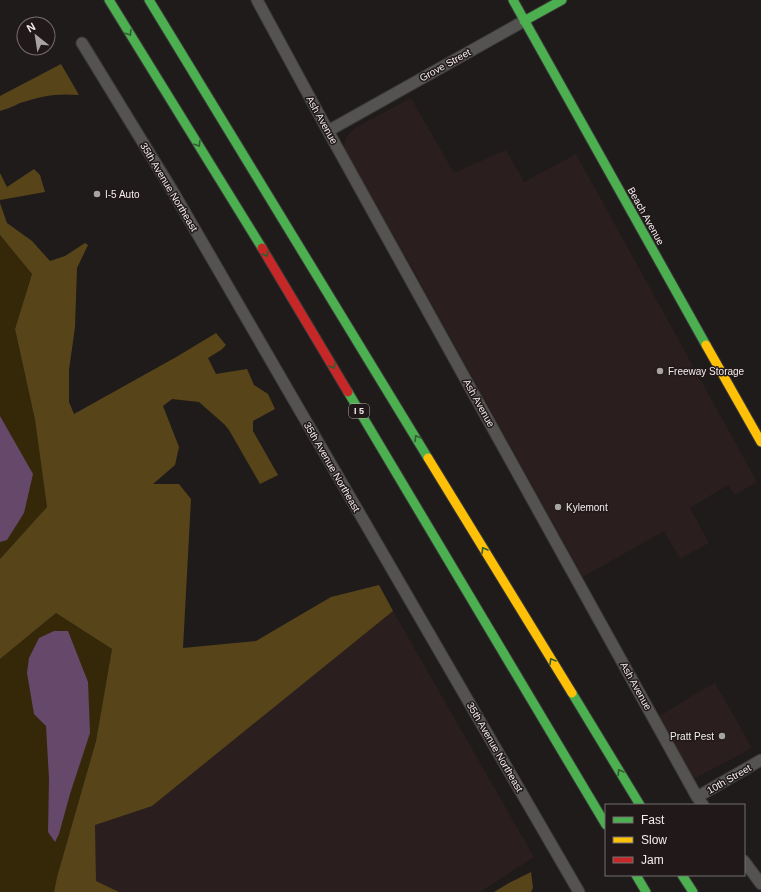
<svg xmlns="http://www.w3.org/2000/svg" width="761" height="892" font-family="Arial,sans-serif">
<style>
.built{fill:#2b1e1e}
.green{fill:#352809}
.forest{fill:#574519}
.water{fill:#66486b}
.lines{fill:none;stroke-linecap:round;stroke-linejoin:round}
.street-casing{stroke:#3a3838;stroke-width:13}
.fast-casing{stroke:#3a3838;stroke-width:11}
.slow-casing{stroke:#3a3838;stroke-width:11}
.jam-casing{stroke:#3a3838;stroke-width:11}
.street{stroke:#555252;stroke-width:11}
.fast{stroke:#4caf50;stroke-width:9}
.slow{stroke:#ffc107;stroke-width:9}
.jam{stroke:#c62828;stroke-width:9}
.oneway{stroke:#345c32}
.poi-dot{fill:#a9a4a4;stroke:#211919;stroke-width:1.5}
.labels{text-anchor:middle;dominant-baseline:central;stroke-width:3;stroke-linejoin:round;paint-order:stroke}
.shield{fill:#211919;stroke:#b4adad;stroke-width:1}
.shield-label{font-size:9px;font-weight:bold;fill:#f3eded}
.street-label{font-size:10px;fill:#f3eded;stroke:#211919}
.poi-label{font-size:10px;fill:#f3eded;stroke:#211919;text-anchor:start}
</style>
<rect width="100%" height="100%" fill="#1f1b1b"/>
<path class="built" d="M 411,98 L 454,173 L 506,150 L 524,182 L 576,154 L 757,482 L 734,495 L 728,485 L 690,508 L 709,543 L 680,559 L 664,531 L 583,577 L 411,266 L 345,149 L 345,140 L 350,132 L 355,128 Z
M 393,611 L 534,857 L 480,892 L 119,892 L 96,881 L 95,825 L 152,806 Z
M 715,683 L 752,748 L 694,779 L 657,718 L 693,695 Z"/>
<path class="green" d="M 0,235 L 32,274 L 15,329 L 35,420 L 47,507 L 0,559 Z
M 56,613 L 112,649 L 96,741 L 57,877 L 54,892 L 0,892 L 0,659 Z"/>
<path class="forest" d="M 61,64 L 79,95 C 56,93 41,96 20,103 C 14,106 7,109 0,111 L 0,96 Z
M 34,169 L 40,175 L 45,192 L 0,200 L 0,173 L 7,187 Z
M 0,203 L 7,223 L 32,241 L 50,261 L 65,256 L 85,243 L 88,245 L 77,268 L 75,327 L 69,370 L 69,402 L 74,414 L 178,356 L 216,333 L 226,345 L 221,350 L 208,358 L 216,374 L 247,369 L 254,385 L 268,394 L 275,409 L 253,421 L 253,431 L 278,475 L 260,484 L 229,430 L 224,424 L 199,402 L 172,399 L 163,406 L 179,447 L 175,465 L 153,484 L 179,484 L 191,499 L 183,648 L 256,641 L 331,597 L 379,585 L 393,611 L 152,806 L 95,825 L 96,881 L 119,892 L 54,892 L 57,877 L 96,741 L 112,649 L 56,613 L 0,659 L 0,559 L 47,507 L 35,420 L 15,329 L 32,274 L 0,235 Z
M 531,872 L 533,888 L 531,892 L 494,892 L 509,883 Z"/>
<path class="water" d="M 0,416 L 33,474 L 24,513 L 7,540 L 0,542 Z
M 54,631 L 68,631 L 88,682 L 90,733 L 70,794 L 59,834 L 55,842 L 48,832 L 49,779 L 46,726 L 34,714 L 27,673 L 29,658 L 39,638 Z"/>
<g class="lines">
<g class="street-casing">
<path id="street" d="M 257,0 L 328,131 L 697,797 L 703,805
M 82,43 L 172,190 L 579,892
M 328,131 L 524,21
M 697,797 L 761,760
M 744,861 L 761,884"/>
</g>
<g class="fast-casing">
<path id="fast" d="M 109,0 L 262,248
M 149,0 L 428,458
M 513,0 L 706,345
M 524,21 L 562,0
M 348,392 L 606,825
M 572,693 L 640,805
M 636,875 L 646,892
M 682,875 L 693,892"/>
</g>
<g class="slow-casing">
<path id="slow" d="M 706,345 L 761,442
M 428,458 L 572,693"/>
</g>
<g class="jam-casing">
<path id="jam" d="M 262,248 L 348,392"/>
</g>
<use href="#street" class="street"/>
<use href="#fast" class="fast"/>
<use href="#slow" class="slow"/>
<use href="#jam" class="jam"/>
</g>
<defs><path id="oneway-chevron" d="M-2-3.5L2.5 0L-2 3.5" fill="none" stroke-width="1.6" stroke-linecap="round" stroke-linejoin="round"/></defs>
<g class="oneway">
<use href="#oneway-chevron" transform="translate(129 33) rotate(58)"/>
<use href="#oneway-chevron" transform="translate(198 144) rotate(58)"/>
<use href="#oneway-chevron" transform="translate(266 254) rotate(59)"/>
<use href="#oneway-chevron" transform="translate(333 366) rotate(59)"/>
<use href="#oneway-chevron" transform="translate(417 438) rotate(-121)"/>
<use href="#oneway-chevron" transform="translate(484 550) rotate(-121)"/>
<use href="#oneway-chevron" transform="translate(552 661) rotate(-121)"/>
<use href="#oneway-chevron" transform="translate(620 772) rotate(-121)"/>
</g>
<g class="poi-dot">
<circle cx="97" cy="194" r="4"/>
<circle cx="660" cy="371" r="4"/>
<circle cx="558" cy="507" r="4"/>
<circle cx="722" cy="736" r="4"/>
</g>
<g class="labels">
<rect class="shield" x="349" y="404" width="20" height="14" rx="3"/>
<g class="shield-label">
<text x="359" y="411">I 5</text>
</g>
<g class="street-label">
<text transform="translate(445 65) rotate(-29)">Grove Street</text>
<text transform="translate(322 120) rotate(61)">Ash Avenue</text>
<text transform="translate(169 187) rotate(59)">35th Avenue Northeast</text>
<text transform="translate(646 216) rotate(61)">Beach Avenue</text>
<text transform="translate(479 403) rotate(61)">Ash Avenue</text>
<text transform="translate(332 467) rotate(60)">35th Avenue Northeast</text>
<text transform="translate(636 686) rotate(61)">Ash Avenue</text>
<text transform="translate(495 747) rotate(60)">35th Avenue Northeast</text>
<text transform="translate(729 779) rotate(-30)">10th Street</text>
</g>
<g class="poi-label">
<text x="105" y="194">I-5 Auto</text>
<text x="668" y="371">Freeway Storage</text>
<text x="566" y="507">Kylemont</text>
<text x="714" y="736" text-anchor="end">Pratt Pest</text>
</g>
</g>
<rect x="605" y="804" width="140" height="72" fill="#211919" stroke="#756e6e"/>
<rect x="613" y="817" width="20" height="6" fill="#4caf50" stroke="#756e6e"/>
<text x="641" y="824" font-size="12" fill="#f3eded">Fast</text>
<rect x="613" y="837" width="20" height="6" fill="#ffc107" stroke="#756e6e"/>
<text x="641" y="844" font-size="12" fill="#f3eded">Slow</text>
<rect x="613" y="857" width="20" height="6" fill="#c62828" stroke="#756e6e"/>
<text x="641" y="864" font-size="12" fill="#f3eded">Jam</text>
<g transform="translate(36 36) rotate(330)"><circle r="19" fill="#211919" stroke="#756e6e"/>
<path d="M0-3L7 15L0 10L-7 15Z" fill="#a9a4a4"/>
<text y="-6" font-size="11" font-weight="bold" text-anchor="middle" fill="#f3eded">N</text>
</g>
</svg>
